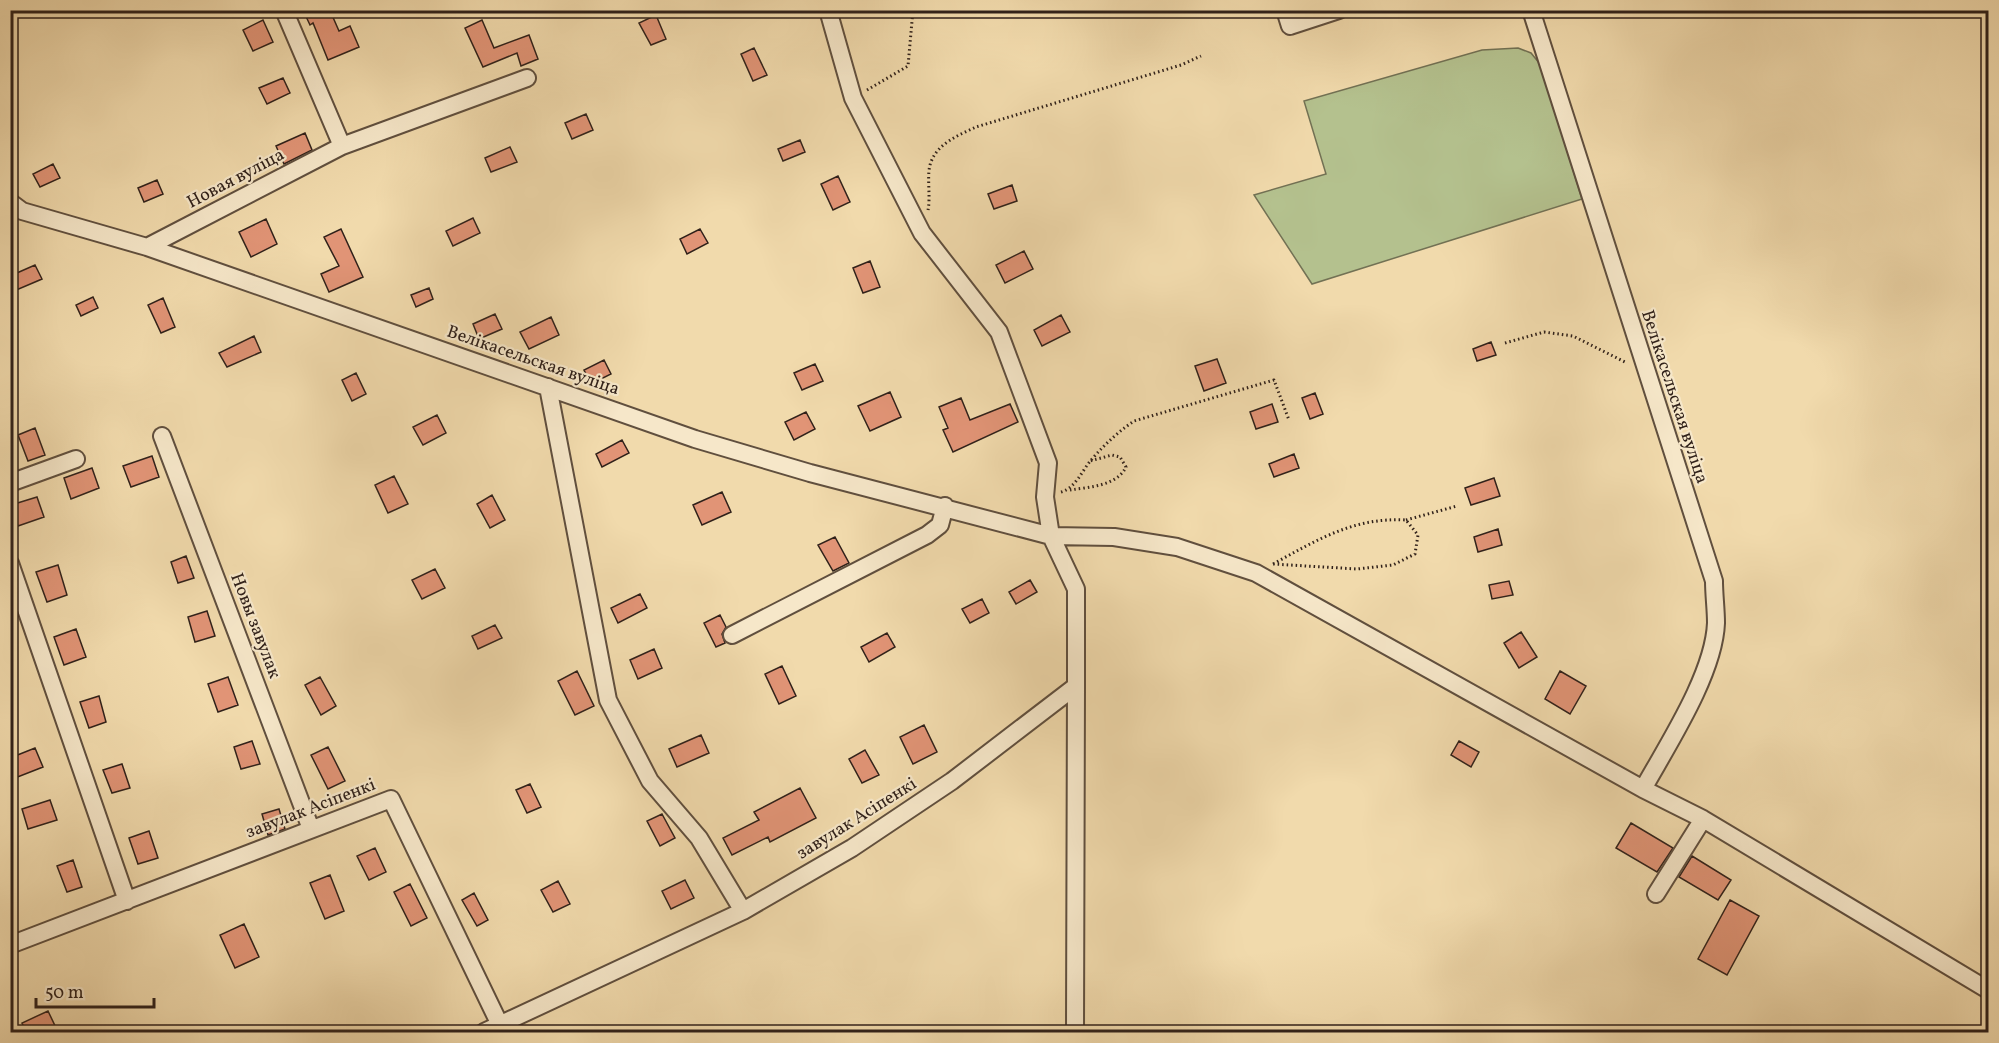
<svg xmlns="http://www.w3.org/2000/svg" width="1999" height="1043" font-family="Vollkorn,serif">
<style>
.green{fill:#b4c18e;stroke:#727154;stroke-width:1.5}
.building{fill:#e19476;stroke:#30211a;stroke-width:1.5}
.lines{fill:none;stroke-linecap:round;stroke-linejoin:round}
.minor-casing{stroke:#604f3e;stroke-width:20}
.path{stroke:#30211a;stroke-width:3;stroke-dasharray:1.5 3;stroke-linecap:butt}
.minor{stroke:#f6e7c9;stroke-width:16}
.labels{text-anchor:middle;dominant-baseline:central;stroke-width:4.5;stroke-linejoin:round;paint-order:stroke}
.street-label{font-size:18px;fill:#30211a;stroke:#f6e7c9}
</style>
<rect width="100%" height="100%" fill="#f1daac"/>
<filter id="stains"><feTurbulence type="fractalNoise" baseFrequency=".00333" numOctaves="4"/><feColorMatrix values="0 0 0 0 .2 0 0 0 0 .09 0 0 0 0 .02 0 0 0 .5 -.17"/></filter>
<radialGradient id="worn" r=".72"><stop offset=".6" stop-color="#630" stop-opacity="0"/><stop offset="1" stop-color="#630" stop-opacity=".3"/></radialGradient>
<path class="green" d="M 1518,48 L 1531,53 L 1540,64 L 1582,199 L 1312,284 L 1254,195 L 1326,174 L 1304,101 L 1482,50 Z"/>
<path class="building" d="M 303,10 L 341,10 L 332,15 L 339,31 L 350,26 L 359,47 L 328,60 L 313,23 L 310,25 Z
M 656,15 L 666,39 L 651,45 L 639,23 Z
M 263,20 L 273,42 L 253,51 L 243,30 Z
M 482,20 L 494,48 L 529,35 L 538,59 L 521,66 L 517,53 L 483,67 L 465,28 Z
M 754,48 L 767,75 L 753,81 L 741,54 Z
M 283,78 L 290,93 L 267,104 L 259,88 Z
M 586,114 L 593,130 L 572,139 L 565,123 Z
M 305,133 L 312,150 L 284,164 L 276,146 Z
M 800,140 L 805,152 L 783,161 L 778,149 Z
M 510,147 L 517,162 L 491,172 L 485,158 Z
M 53,164 L 60,178 L 40,187 L 33,174 Z
M 838,176 L 850,202 L 833,210 L 821,184 Z
M 157,180 L 163,194 L 144,202 L 138,188 Z
M 1012,185 L 1017,201 L 994,209 L 988,194 Z
M 473,218 L 480,233 L 453,246 L 446,231 Z
M 266,219 L 277,244 L 251,257 L 239,232 Z
M 341,229 L 363,277 L 329,292 L 321,274 L 339,266 L 324,237 Z
M 700,229 L 708,243 L 687,254 L 680,239 Z
M 1024,251 L 1033,269 L 1005,283 L 996,265 Z
M 870,261 L 880,287 L 863,293 L 853,268 Z
M 35,265 L 42,279 L 14,291 L 10,276 Z
M 429,288 L 433,299 L 416,307 L 411,295 Z
M 93,297 L 98,308 L 81,316 L 76,305 Z
M 163,298 L 175,327 L 161,333 L 148,305 Z
M 495,314 L 502,329 L 479,339 L 473,324 Z
M 1061,315 L 1070,332 L 1042,346 L 1034,330 Z
M 551,317 L 559,335 L 529,349 L 520,332 Z
M 254,336 L 261,352 L 227,367 L 219,353 Z
M 1491,342 L 1496,355 L 1477,361 L 1473,349 Z
M 1217,359 L 1226,383 L 1204,391 L 1195,366 Z
M 604,360 L 611,374 L 591,384 L 584,370 Z
M 815,364 L 823,381 L 802,390 L 794,373 Z
M 356,373 L 366,394 L 352,401 L 342,380 Z
M 890,392 L 901,417 L 870,431 L 858,406 Z
M 1315,393 L 1323,414 L 1310,419 L 1302,398 Z
M 961,398 L 970,420 L 1010,404 L 1018,422 L 953,452 L 943,430 L 948,428 L 939,407 Z
M 1272,404 L 1278,422 L 1256,429 L 1250,412 Z
M 806,412 L 815,429 L 794,440 L 785,422 Z
M 437,415 L 446,433 L 423,445 L 413,427 Z
M 35,428 L 45,455 L 28,461 L 18,435 Z
M 622,440 L 629,453 L 602,467 L 596,454 Z
M 1294,454 L 1299,468 L 1274,477 L 1269,464 Z
M 152,456 L 159,477 L 131,487 L 123,466 Z
M 92,468 L 99,488 L 71,499 L 64,478 Z
M 394,476 L 408,504 L 388,513 L 375,485 Z
M 1494,478 L 1500,496 L 1471,505 L 1465,488 Z
M 722,492 L 731,512 L 702,525 L 693,505 Z
M 492,495 L 505,520 L 490,528 L 477,504 Z
M 37,497 L 44,517 L 18,526 L 11,505 Z
M 1498,529 L 1502,545 L 1478,552 L 1474,537 Z
M 835,537 L 849,563 L 833,571 L 818,545 Z
M 186,556 L 194,578 L 178,583 L 171,562 Z
M 58,565 L 67,595 L 47,602 L 36,572 Z
M 435,569 L 445,588 L 422,599 L 412,580 Z
M 1030,580 L 1037,592 L 1016,604 L 1009,592 Z
M 1509,581 L 1513,595 L 1492,599 L 1489,585 Z
M 640,594 L 647,608 L 618,623 L 611,608 Z
M 982,599 L 989,613 L 970,623 L 962,609 Z
M 207,611 L 215,636 L 195,642 L 188,617 Z
M 720,615 L 726,627 L 722,634 L 725,643 L 716,647 L 704,623 Z
M 495,625 L 502,638 L 478,649 L 472,636 Z
M 76,629 L 86,657 L 64,665 L 54,637 Z
M 1521,632 L 1537,657 L 1519,668 L 1504,643 Z
M 887,633 L 895,647 L 869,662 L 861,647 Z
M 654,649 L 662,668 L 638,679 L 630,660 Z
M 782,666 L 796,696 L 779,704 L 765,674 Z
M 577,671 L 594,706 L 575,715 L 558,681 Z
M 1560,671 L 1586,686 L 1570,714 L 1545,699 Z
M 228,677 L 238,705 L 218,712 L 208,684 Z
M 320,677 L 336,706 L 321,715 L 305,685 Z
M 99,696 L 106,722 L 89,728 L 80,702 Z
M 924,725 L 937,752 L 913,764 L 900,737 Z
M 701,735 L 709,753 L 677,767 L 669,749 Z
M 252,741 L 260,764 L 241,769 L 234,747 Z
M 1459,741 L 1479,752 L 1471,767 L 1451,755 Z
M 328,747 L 345,781 L 328,789 L 311,755 Z
M 35,748 L 43,767 L 15,778 L 10,758 Z
M 865,750 L 879,775 L 862,783 L 849,759 Z
M 122,764 L 130,788 L 112,793 L 103,770 Z
M 530,784 L 541,807 L 527,813 L 516,790 Z
M 800,788 L 816,818 L 770,842 L 768,837 L 732,855 L 723,838 L 759,820 L 754,812 Z
M 50,800 L 57,820 L 28,829 L 22,809 Z
M 279,809 L 285,829 L 268,835 L 262,814 Z
M 662,814 L 675,838 L 660,846 L 647,821 Z
M 1631,823 L 1673,848 L 1657,872 L 1616,848 Z
M 149,831 L 158,858 L 138,864 L 129,838 Z
M 375,848 L 386,872 L 369,880 L 357,856 Z
M 1692,856 L 1731,880 L 1718,900 L 1679,877 Z
M 73,860 L 82,887 L 67,892 L 57,866 Z
M 330,875 L 344,911 L 325,919 L 310,883 Z
M 685,880 L 694,898 L 671,909 L 662,891 Z
M 558,881 L 570,904 L 553,912 L 541,890 Z
M 410,884 L 427,918 L 411,926 L 394,892 Z
M 474,893 L 488,920 L 477,926 L 462,900 Z
M 1730,900 L 1759,916 L 1727,975 L 1698,959 Z
M 244,924 L 259,957 L 235,968 L 220,935 Z
M 48,1011 L 58,1032 L 26,1032 L 22,1023 Z"/>
<g class="lines">
<g class="minor-casing">
<path id="minor" d="M 284,10 L 342,146
M 1285,10 L 1290,26 L 1339,10
M 1531,10 L 1714,581 C 1714,595 1716,609 1716,623 C 1714,674 1668,744 1643,789
M 10,202 L 22,211 L 147,247 L 695,439 L 810,473 L 1051,536 L 1114,537 L 1177,547 L 1256,573 L 1643,789 L 1703,819 L 1988,990
M 147,247 L 342,146 L 527,78
M 548,387 L 608,700 L 650,781 L 699,838 L 743,911
M 162,436 L 311,829
M 10,483 L 76,459
M 10,563 L 127,901
M 732,635 L 927,535 L 940,525 L 945,506
M 1656,894 L 1703,819
M 10,945 L 391,799 L 500,1025
M 484,1032 L 743,911 L 852,848 L 952,781 L 1076,686 L 1076,589 L 1051,536 L 1045,497 L 1048,463 L 999,332 L 922,233 L 853,98 L 828,10
M 1075,1032 L 1076,686"/>
</g>
<path class="path" d="M 867,90 L 908,66 L 913,10
M 928,210 C 931,196 926,174 931,162 C 938,143 959,135 976,127 L 1181,65 L 1201,56
M 1505,343 L 1544,332 L 1573,336 L 1627,363
M 1070,490 C 1089,487 1117,486 1126,467 L 1120,457 L 1112,455 L 1090,461
M 1061,492 C 1076,488 1082,470 1092,459 C 1105,444 1118,432 1134,421 L 1274,380 L 1289,420
M 1406,520 L 1457,506
M 1273,564 C 1317,540 1354,517 1406,520 L 1418,535 L 1415,554 L 1393,565 L 1357,569 L 1273,564"/>
<use href="#minor" class="minor"/>
</g>
<g class="labels">
<g class="street-label">
<text transform="translate(236 179) rotate(-28)">Новая вуліца</text>
<text transform="translate(533 361) rotate(19)">Велікасельская вуліца</text>
<text transform="translate(1674 397) rotate(72)">Велікасельская вуліца</text>
<text transform="translate(255 626) rotate(69)">Новы завулак</text>
<text transform="translate(311 809) rotate(-21)">завулак Асіпенкі</text>
<text transform="translate(857 819) rotate(-32)">завулак Асіпенкі</text>
</g>
</g>
<rect width="1999" height="1043" fill="none" stroke="#f1daac" stroke-width="36"/>
<rect x="12" y="12" width="1975" height="1019" fill="none" stroke="#30211a" stroke-width="3"/>
<rect x="18" y="18" width="1963" height="1007" fill="none" stroke="#30211a" stroke-width="1.5"/>
<path d="M36 998v9h118v-9" fill="none" stroke="#30211a" stroke-width="3"/>
<text x="45" y="998" font-size="18" fill="#30211a" stroke="#f6e7c9" stroke-width="4.5" paint-order="stroke">50 m</text>
<rect width="100%" height="100%" filter="url(#stains)"/>
<rect width="100%" height="100%" fill="url(#worn)"/>
</svg>
